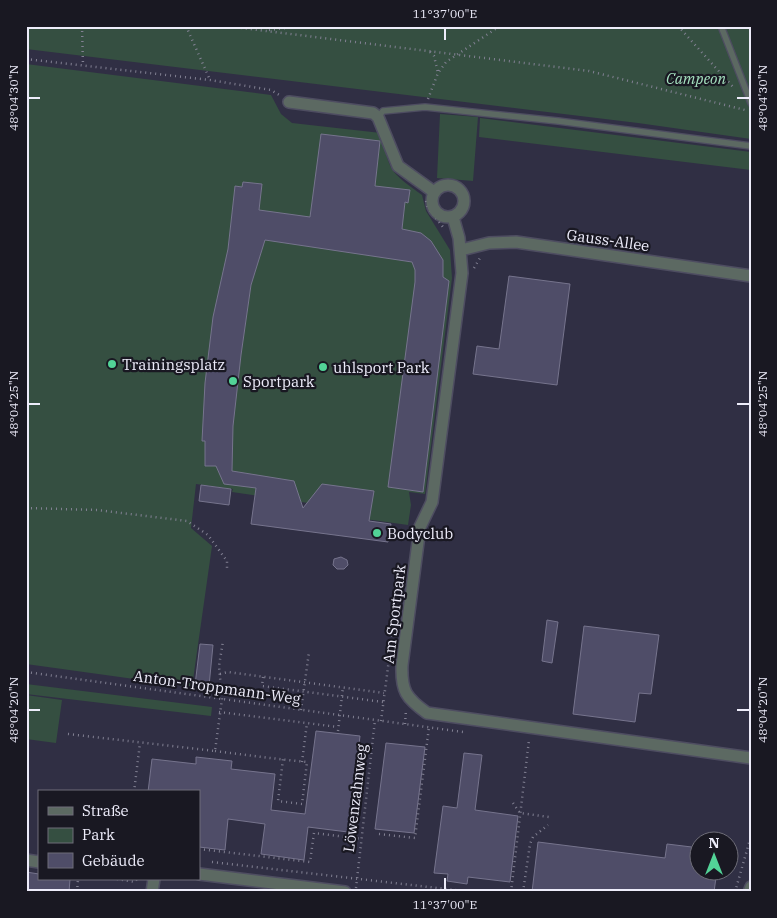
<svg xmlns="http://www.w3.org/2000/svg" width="777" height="918" font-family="'IBM Plex Serif',serif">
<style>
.green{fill:#354f41}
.building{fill:#4f4d68;stroke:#76748d}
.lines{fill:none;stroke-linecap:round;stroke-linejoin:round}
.service-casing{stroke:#4e4d61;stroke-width:8}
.minor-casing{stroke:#4e4d61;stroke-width:14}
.path{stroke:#828193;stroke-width:2.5;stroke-dasharray:1 4;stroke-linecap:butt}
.service{stroke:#5c6962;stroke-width:5.5}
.minor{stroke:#5c6962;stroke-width:11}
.ticks{fill:none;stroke:#edecfa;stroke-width:2}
.poi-dot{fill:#52d397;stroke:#191822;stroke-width:2}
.labels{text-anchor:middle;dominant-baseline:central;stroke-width:4.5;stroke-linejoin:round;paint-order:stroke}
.park-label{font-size:15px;font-style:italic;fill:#a5e0bf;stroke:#191822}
.street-label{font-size:15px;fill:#edecfa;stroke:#191822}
.poi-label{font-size:15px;fill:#edecfa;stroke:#191822;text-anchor:start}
.neatline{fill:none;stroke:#edecfa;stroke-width:2}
.ticks-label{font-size:12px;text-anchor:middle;fill:#edecfa}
</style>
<rect width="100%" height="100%" fill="#302f44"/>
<path class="green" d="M 26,26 L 751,26 L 751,139 L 638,123 L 26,49 Z
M 26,64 L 271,95 L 281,114 L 292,123 L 381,133 C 390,172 389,171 422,195 L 426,211 L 450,250 L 452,278 L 425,494 L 409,492 L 411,505 L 408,525 L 358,518 L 357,510 L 232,492 L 233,489 L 196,484 L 191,528 L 212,546 L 192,687 L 26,664 Z
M 440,114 L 478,117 L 473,181 L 437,178 Z
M 480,118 L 751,152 L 751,170 L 479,137 Z
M 26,684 L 212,707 L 211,716 L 26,694 Z
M 26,695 L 62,700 L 56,743 L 26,739 Z"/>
<path class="building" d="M 321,134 L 380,141 L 375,186 L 410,190 L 408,203 L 405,202 L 402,229 L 421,233 L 431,241 L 443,260 L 443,277 L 449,281 L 423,492 L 388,487 L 415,282 L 415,270 L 412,262 L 265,240 L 251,285 L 241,355 L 233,426 L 232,471 L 294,481 L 303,508 L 322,484 L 374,491 L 369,521 L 391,524 L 388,542 L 251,524 L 256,488 L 224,484 L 216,466 L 205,466 L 205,441 L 202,441 L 205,383 L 213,317 L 228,249 L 235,186 L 242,187 L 243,182 L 262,184 L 259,210 L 310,217 Z
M 509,276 L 570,284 L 557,385 L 473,374 L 477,346 L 499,349 Z
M 201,485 L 231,489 L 229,505 L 199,501 Z
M 341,557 L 347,560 L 348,565 L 344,569 L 337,569 L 333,565 L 334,559 Z
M 547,620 L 558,622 L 552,663 L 542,661 Z
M 584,626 L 659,635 L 651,694 L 639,693 L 635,722 L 573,714 Z
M 200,644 L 213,645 L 209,686 L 195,685 Z
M 316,731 L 360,736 L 348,832 L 308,827 L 304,860 L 261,854 L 265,824 L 228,819 L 225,850 L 199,847 L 199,792 L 148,792 L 152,759 L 196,764 L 196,757 L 232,761 L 231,769 L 275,774 L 271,810 L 305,814 Z
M 386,743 L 425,747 L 414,833 L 375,829 Z
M 464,753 L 482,755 L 475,810 L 518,816 L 510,882 L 468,877 L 467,884 L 447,881 L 448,874 L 434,873 L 443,806 L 457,808 Z
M 538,842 L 665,858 L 667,844 L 700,848 L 700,870 L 717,870 L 714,892 L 532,892 Z
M 26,872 L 39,874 L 39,879 L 70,879 L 69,892 L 26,892 Z"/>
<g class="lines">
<g class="service-casing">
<path id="service" d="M 721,26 L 751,103
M 378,117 L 383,111 L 425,107 L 558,121 L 751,146"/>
</g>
<g class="minor-casing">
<path id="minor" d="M 289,102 L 373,113 L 378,117 L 398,166 L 434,192
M432 201a16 16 0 1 1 32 0a16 16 0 1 1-32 0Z
M 453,217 L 459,238 L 462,273 L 432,502 L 420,527 L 402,665 C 401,691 406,698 427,713 L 751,758
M 461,250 L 489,243 L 516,242 L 751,276
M 26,860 L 39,862
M 199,874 L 345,892
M 152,892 L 154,879
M 749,892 L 751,887"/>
</g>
<path class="path" d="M 82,26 L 83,66
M 186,26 L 210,80
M 226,26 L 589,71 L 745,110
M 678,26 L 734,88
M 269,30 L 302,26
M 430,52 L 434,56 L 438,73
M 26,59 L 210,80 L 271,90 L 281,96
M 428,99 L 438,73 L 446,62 L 500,26
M 426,201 L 428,208 L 443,227
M 474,268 L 480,258
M 26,508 L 97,510 L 187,521 L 208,535 L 227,561 L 227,570
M 26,672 L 463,732
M 220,674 L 228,672 L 384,693
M 263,677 L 262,686 L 383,702
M 220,685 L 228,686
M 301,710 L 309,652
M 219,712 L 338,727
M 381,721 L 397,598
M 405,724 L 406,710
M 338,731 L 343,687
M 68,734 L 215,751 L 222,699 L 219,666 L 223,641
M 215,751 C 246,755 276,759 307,762 L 302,804 L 278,801 L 283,759
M 302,762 L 307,723
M 134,792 L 140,743
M 513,803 L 520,813 L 549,817
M 379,834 L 415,838 L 429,727
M 199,849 L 310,862 L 314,833 L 362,839
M 212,862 L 472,892
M 117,879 L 135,882 L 137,879
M 356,888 L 375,720
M 77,892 L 78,879
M 511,892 L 529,740
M 523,892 L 530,844 L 533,837 L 548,825
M 735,892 L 751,836"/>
<use href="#service" class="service"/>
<use href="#minor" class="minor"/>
</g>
<path class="ticks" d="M 445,28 L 445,40M 28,98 L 40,98M 737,98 L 750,98M 28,404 L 40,404M 737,404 L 750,404M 28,710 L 40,710M 737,710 L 750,710M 445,878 L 445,890"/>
<g class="poi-dot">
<circle cx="112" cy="364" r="5"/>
<circle cx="323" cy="367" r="5"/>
<circle cx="233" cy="381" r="5"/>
<circle cx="377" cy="533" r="5"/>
</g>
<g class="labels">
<g class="park-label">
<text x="696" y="78">Campeon</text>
</g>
<g class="street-label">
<text transform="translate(608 240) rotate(8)">Gauss-Allee</text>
<text transform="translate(394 614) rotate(-83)">Am Sportpark</text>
<text transform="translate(217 687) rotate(8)">Anton-Troppmann-Weg</text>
<text transform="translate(355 798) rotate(-83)">Löwenzahnweg</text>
</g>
<g class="poi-label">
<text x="122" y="364">Trainingsplatz</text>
<text x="333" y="367">uhlsport Park</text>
<text x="243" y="381">Sportpark</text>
<text x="387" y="533">Bodyclub</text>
</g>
</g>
<rect width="777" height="918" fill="none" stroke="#191822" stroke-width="55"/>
<rect x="38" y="790" width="162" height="90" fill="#191822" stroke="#6e6d78"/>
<rect x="48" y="807" width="25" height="8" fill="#5c6962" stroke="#6e6d78"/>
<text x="82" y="816" font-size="15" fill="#edecfa">Straße</text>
<rect x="48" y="828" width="25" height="15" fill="#354f41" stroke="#6e6d78"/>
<text x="82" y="840" font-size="15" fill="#edecfa">Park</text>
<rect x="48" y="853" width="25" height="15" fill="#4f4d68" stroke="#6e6d78"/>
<text x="82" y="866" font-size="15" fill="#edecfa">Gebäude</text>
<g transform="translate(714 856)"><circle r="24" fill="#191822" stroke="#6e6d78"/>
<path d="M0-4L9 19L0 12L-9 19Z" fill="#52d397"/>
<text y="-8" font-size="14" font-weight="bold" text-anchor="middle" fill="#edecfa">N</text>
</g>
<rect x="28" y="28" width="722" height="862" class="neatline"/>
<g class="ticks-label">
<text x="445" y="18">11°37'00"E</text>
<text transform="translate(14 98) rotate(-90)" y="4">48°04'30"N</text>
<text transform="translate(763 98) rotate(-90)" y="4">48°04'30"N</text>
<text transform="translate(14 404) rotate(-90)" y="4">48°04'25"N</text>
<text transform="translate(763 404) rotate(-90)" y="4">48°04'25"N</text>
<text transform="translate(14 710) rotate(-90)" y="4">48°04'20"N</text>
<text transform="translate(763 710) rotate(-90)" y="4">48°04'20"N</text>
<text x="445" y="909">11°37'00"E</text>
</g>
</svg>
